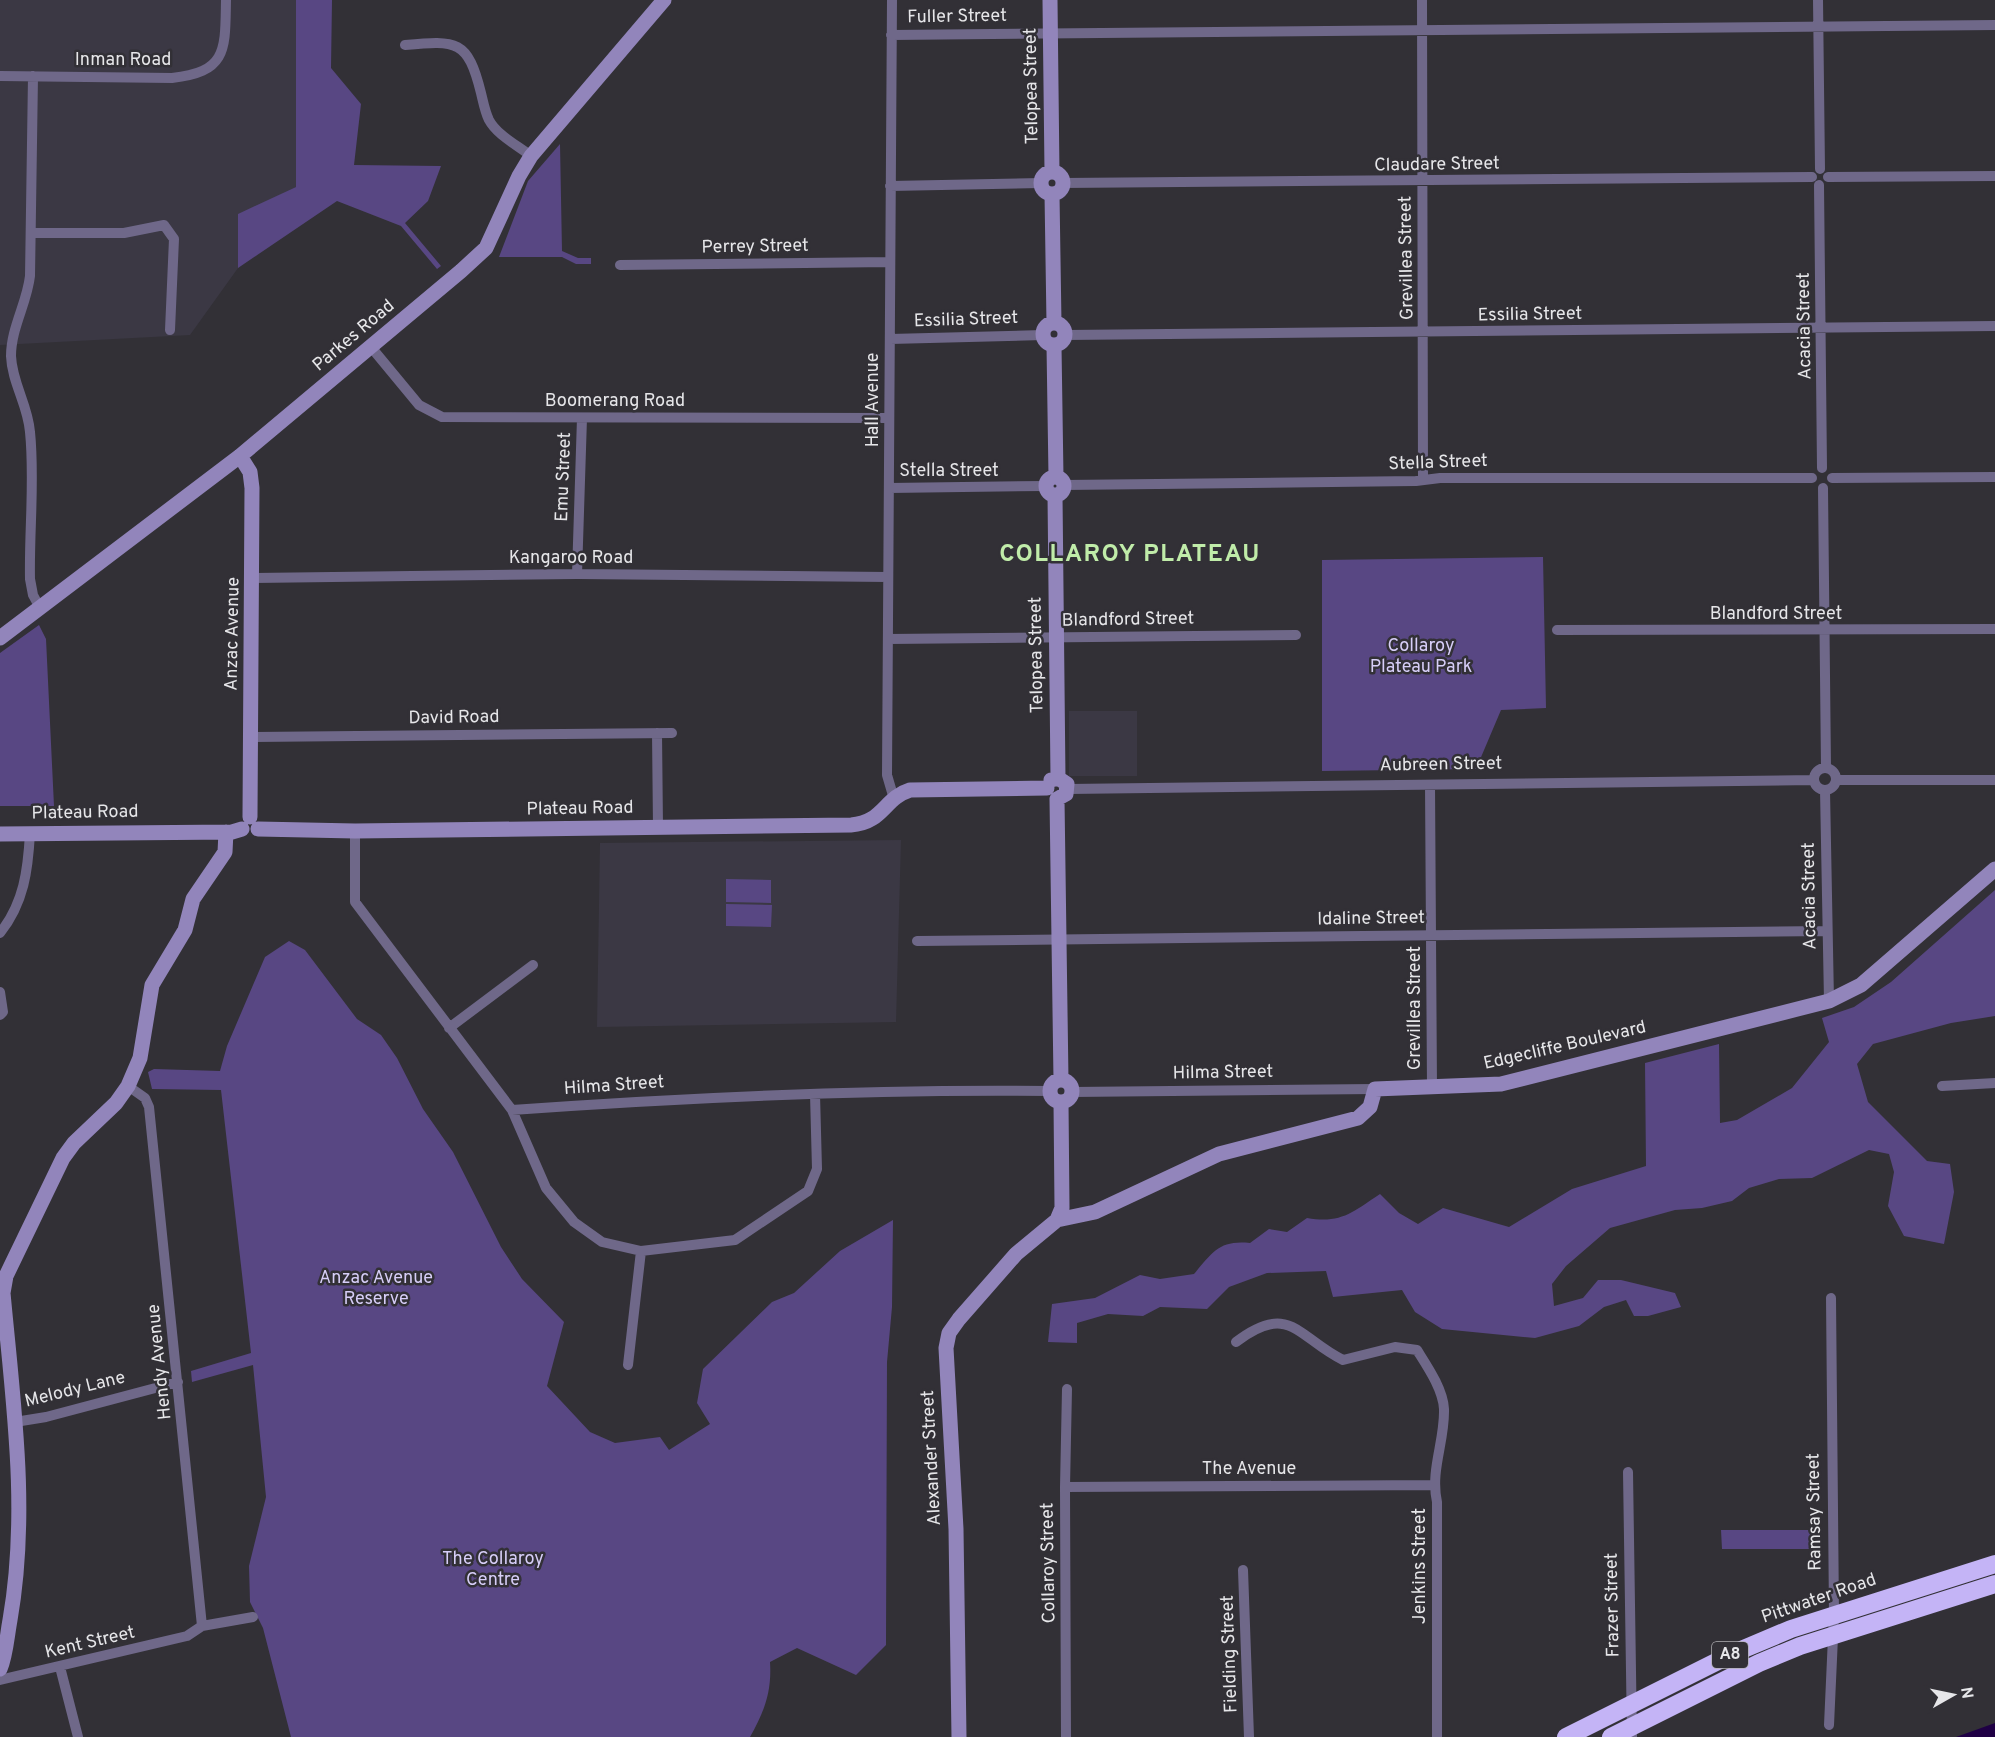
<svg xmlns="http://www.w3.org/2000/svg" width="1995" height="1737" font-family="Overpass,sans-serif">
<style>
.built{fill:#3b3844}
.green{fill:#584783}
.water{fill:#1f0045}
.lines{fill:none;stroke-linecap:round;stroke-linejoin:round}
.street{stroke:#6f6889;stroke-width:10}
.secondary{stroke:#9285bb;stroke-width:15}
.highway{stroke:#c4b4f6;stroke-width:18}
.labels{text-anchor:middle;dominant-baseline:central;stroke-width:5;stroke-linejoin:round;paint-order:stroke}
.shield{fill:#323036;stroke:#b0afb3;stroke-width:1.5}
.shield-label{font-size:16px;font-weight:bold;fill:#e6e6e9}
.street-label{font-size:18px;fill:#e6e6e9;stroke:#323036}
.park-label{font-size:18px;fill:#d7cef8;stroke:#323036}
.district-label{font-size:24px;font-weight:bold;letter-spacing:1.5px;fill:#c0eca9;stroke:#323036}
</style>
<rect width="100%" height="100%" fill="#323036"/>
<path class="built" d="M 0,0 L 296,0 L 296,187 L 238,216 L 238,268 L 190,335 L 0,345 Z
M 1069,711 L 1137,711 L 1137,776 L 1069,776 Z
M 901,840 L 896,1022 L 597,1027 L 600,843 Z"/>
<path class="green" d="M 296,0 L 332,0 L 331,68 L 361,104 L 354,165 L 441,166 L 428,201 L 405,223 L 441,266 L 437,269 L 401,226 L 337,201 L 238,268 L 238,214 L 296,187 Z
M 560,144 L 562,251 L 578,258 L 591,258 L 591,264 L 576,264 L 562,257 L 499,257 L 528,181 Z
M 1543,557 L 1546,708 L 1501,710 L 1476,769 L 1322,771 L 1322,560 Z
M 39,625 L 46,639 L 54,806 L 0,806 L 0,653 Z
M 726,879 L 771,880 L 771,903 L 726,902 Z
M 1995,890 L 1995,1016 L 1951,1023 L 1873,1044 L 1857,1064 L 1868,1102 L 1927,1161 L 1950,1164 L 1954,1192 L 1944,1244 L 1904,1236 L 1888,1206 L 1894,1172 L 1889,1154 L 1869,1150 L 1812,1178 L 1779,1179 L 1749,1188 L 1732,1201 L 1702,1208 L 1675,1210 L 1610,1228 L 1566,1266 L 1552,1284 L 1554,1306 L 1583,1298 L 1598,1280 L 1621,1280 L 1675,1293 L 1681,1307 L 1648,1316 L 1634,1316 L 1626,1300 L 1604,1307 L 1579,1326 L 1535,1338 L 1442,1329 L 1415,1312 L 1402,1290 L 1333,1297 L 1326,1271 L 1267,1273 L 1229,1287 L 1207,1309 L 1160,1307 L 1143,1316 L 1108,1314 L 1077,1323 L 1077,1343 L 1048,1342 L 1052,1304 L 1095,1298 L 1140,1275 L 1160,1279 L 1194,1274 C 1213,1252 1219,1240 1250,1243 L 1269,1229 L 1287,1232 L 1307,1218 C 1341,1224 1353,1212 1380,1194 L 1399,1213 L 1418,1224 L 1443,1208 L 1509,1227 L 1572,1189 L 1646,1166 L 1645,1063 L 1719,1044 L 1720,1123 L 1737,1120 L 1792,1088 L 1829,1042 L 1822,1018 L 1854,1007 L 1891,982 Z
M 726,904 L 772,905 L 771,927 L 726,926 Z
M 289,941 L 305,950 L 357,1019 L 381,1035 L 397,1058 L 423,1109 L 453,1152 L 501,1247 L 522,1279 L 564,1322 L 547,1386 L 590,1432 L 615,1443 L 660,1437 L 669,1450 L 710,1424 L 697,1403 L 703,1369 L 772,1302 L 794,1293 L 840,1251 L 893,1220 L 892,1307 L 887,1362 L 886,1645 L 856,1675 L 797,1648 L 770,1662 C 772,1692 764,1712 750,1737 L 291,1737 L 263,1628 L 250,1602 L 249,1566 L 266,1497 L 253,1365 L 192,1382 L 191,1371 L 251,1353 L 221,1090 L 152,1089 L 148,1072 L 154,1069 L 220,1071 L 227,1046 L 265,957 Z
M 1816,1530 L 1817,1549 L 1722,1549 L 1721,1530 Z"/>
<path class="water" d="M 1995,1723 L 1995,1737 L 1956,1737 Z"/>
<g class="lines">
<path class="street" d="M 892,0 L 887,775 L 894,799
M 1422,0 L 1423,479
M 1818,0 L 1820,169
M 891,35 L 1995,25
M 405,45 C 457,40 468,40 481,93 C 483,101 485,112 489,120 C 497,135 517,145 531,156
M 0,76 L 172,78 C 228,72 225,49 226,0
M 33,76 L 30,276 C 27,303 11,328 11,356 C 12,383 28,405 30,432 C 35,480 29,530 30,579 L 33,595 L 40,608
M 1828,177 L 1995,176
M 1062,183 L 1812,177
M 1819,185 L 1822,468
M 890,186 L 1041,183
M 31,233 L 124,233 L 164,225 L 174,239 L 170,330
M 620,265 L 890,262
M 1065,335 L 1995,326
M 890,339 L 1043,335
M 371,347 L 419,405 L 442,417 L 889,418
M 1832,478 L 1995,477
M 1064,485 L 1416,481 L 1440,478 L 1812,478
M 889,488 L 1045,486
M 1823,488 L 1826,768
M 577,574 L 582,418
M 253,578 L 577,574 L 888,577
M 1557,630 L 1995,629
M 888,639 L 1296,635
M 657,733 L 658,827
M 251,737 L 672,733
M1814 779a11 11 0 1 1 22 0a11 11 0 1 1-22 0Z
M 1836,780 L 1995,780
M 1430,785 L 1432,1088
M 1068,789 L 1814,780
M 1825,790 L 1829,1001
M 355,831 L 355,902 L 512,1110 C 692,1097 871,1089 1051,1091
M 0,933 C 24,903 28,870 30,833
M 917,941 L 1826,931
M 0,992 L 3,1012 L 0,1015
M 449,1028 L 533,965
M 1942,1086 L 1995,1083
M 1072,1092 L 1375,1089
M 512,1110 L 546,1188 L 574,1222 L 602,1242 L 641,1251 L 735,1240 L 808,1191 L 817,1169 L 815,1094
M 1236,1342 C 1290,1301 1298,1338 1343,1360 L 1395,1347 L 1417,1350 C 1427,1366 1443,1389 1444,1409 C 1445,1441 1430,1470 1437,1502 L 1437,1737
M 628,1365 L 641,1251
M 15,1422 L 46,1417 L 178,1382
M 1628,1472 L 1632,1737
M 1065,1487 L 1433,1485
M 1243,1570 L 1249,1737
M 202,1626 L 253,1617
M 60,1667 L 78,1737
M 0,1680 L 187,1636 L 202,1626 L 149,1107 L 145,1098 L 128,1086
M 1829,1725 L 1834,1615 L 1831,1298
M 1066,1737 L 1065,1487 L 1067,1389"/>
<path class="secondary" d="M 1050,0 L 1052,172
M1041 183a11 11 0 1 1 22 0a11 11 0 1 1-22 0Z
M 1052,194 L 1054,323
M1043 334a11 11 0 1 1 22 0a11 11 0 1 1-22 0Z
M 1054,346 L 1056,477
M 240,456 L 250,472 L 252,488 L 250,817
M1046 486a9 9 0 1 1 18 0a9 9 0 1 1-18 0Z
M 1055,495 L 1058,778
M 0,638 L 240,456 L 461,271 L 486,248 L 519,176 L 531,156 L 664,0
M 1051,780 L 1058,778 L 1067,784 L 1066,794 L 1057,799
M 1057,799 L 1061,1080
M 258,829 L 355,831 L 851,825 C 883,823 884,798 910,790 L 1047,788
M 0,834 L 232,832 L 242,829
M1050 1091a11 11 0 1 1 22 0a11 11 0 1 1-22 0Z
M 1057,1220 L 1095,1212 L 1219,1154 L 1358,1118 L 1370,1107 L 1375,1089 L 1501,1084 L 1829,1001 L 1861,985 L 1995,869
M 0,1669 C 6,1655 7,1636 10,1620 C 29,1511 13,1402 3,1293 L 6,1276 L 63,1158 L 74,1143 L 116,1103 L 128,1086 L 140,1058 L 152,985 L 185,930 L 193,899 L 225,852 L 226,832
M 959,1737 L 956,1529 L 946,1348 L 949,1333 L 959,1319 L 1016,1254 L 1057,1220 L 1062,1208 L 1061,1102"/>
<path class="highway" d="M 1566,1737 L 1734,1653 L 1791,1629 L 1995,1564
M 1611,1737 L 1759,1663 L 1800,1646 L 1995,1584"/>
</g>
<g class="labels">
<rect class="shield" x="1712" y="1642" width="36" height="26" rx="4.5"/>
<g class="shield-label">
<text x="1730" y="1655">A8</text>
</g>
<g class="street-label">
<text transform="translate(957 17) rotate(-1)">Fuller Street</text>
<text x="123" y="60">Inman Road</text>
<text transform="translate(1032 86) rotate(-91)">Telopea Street</text>
<text transform="translate(1437 165) rotate(-1)">Claudare Street</text>
<text transform="translate(755 247) rotate(-1)">Perrey Street</text>
<text transform="translate(1407 258) rotate(-91)">Grevillea Street</text>
<text transform="translate(1530 315) rotate(-1)">Essilia Street</text>
<text transform="translate(966 320) rotate(-2)">Essilia Street</text>
<text transform="translate(1805 326) rotate(-91)">Acacia Street</text>
<text transform="translate(354 336) rotate(-40)">Parkes Road</text>
<text transform="translate(873 400) rotate(-90)">Hall Avenue</text>
<text x="615" y="401">Boomerang Road</text>
<text transform="translate(1438 463) rotate(-2)">Stella Street</text>
<text x="949" y="471">Stella Street</text>
<text transform="translate(564 477) rotate(-88)">Emu Street</text>
<text x="571" y="558">Kangaroo Road</text>
<text x="1776" y="614">Blandford Street</text>
<text transform="translate(1128 620) rotate(-1)">Blandford Street</text>
<text transform="translate(233 634) rotate(-89)">Anzac Avenue</text>
<text transform="translate(1037 655) rotate(-91)">Telopea Street</text>
<text transform="translate(454 718) rotate(-1)">David Road</text>
<text transform="translate(1441 765) rotate(-1)">Aubreen Street</text>
<text transform="translate(580 809) rotate(-1)">Plateau Road</text>
<text transform="translate(85 813) rotate(-1)">Plateau Road</text>
<text transform="translate(1810 896) rotate(-91)">Acacia Street</text>
<text transform="translate(1371 919) rotate(-1)">Idaline Street</text>
<text transform="translate(1415 1008) rotate(-90)">Grevillea Street</text>
<text transform="translate(1565 1046) rotate(-13)">Edgecliffe Boulevard</text>
<text transform="translate(1223 1073) rotate(-1)">Hilma Street</text>
<text transform="translate(614 1086) rotate(-4)">Hilma Street</text>
<text transform="translate(160 1362) rotate(-96)">Hendy Avenue</text>
<text transform="translate(75 1390) rotate(-14)">Melody Lane</text>
<text transform="translate(932 1458) rotate(-93)">Alexander Street</text>
<text x="1249" y="1469">The Avenue</text>
<text transform="translate(1815 1512) rotate(-91)">Ramsay Street</text>
<text transform="translate(1049 1563) rotate(-91)">Collaroy Street</text>
<text transform="translate(1420 1566) rotate(-90)">Jenkins Street</text>
<text transform="translate(1819 1599) rotate(-19)">Pittwater Road</text>
<text transform="translate(1613 1605) rotate(-91)">Frazer Street</text>
<text transform="translate(90 1643) rotate(-13)">Kent Street</text>
<text transform="translate(1230 1654) rotate(-92)">Fielding Street</text>
</g>
<g class="park-label">
<text x="1421" y="646">Collaroy<tspan x="1421" dy="21">Plateau Park</tspan></text>
<text x="376" y="1278">Anzac Avenue<tspan x="376" dy="21">Reserve</tspan></text>
<text x="493" y="1559">The Collaroy<tspan x="493" dy="21">Centre</tspan></text>
</g>
<g class="district-label">
<text x="1130" y="555">COLLAROY PLATEAU</text>
</g>
</g>
<g transform="translate(1953 1695) rotate(81)" stroke="#323036" stroke-width="4.5" paint-order="stroke">
<path d="M0-4.5L10 22L0 15L-10 22Z" fill="#e6e6e9"/>
<text y="-9" font-size="16" font-weight="bold" text-anchor="middle" fill="#e6e6e9">N</text>
</g>
</svg>
